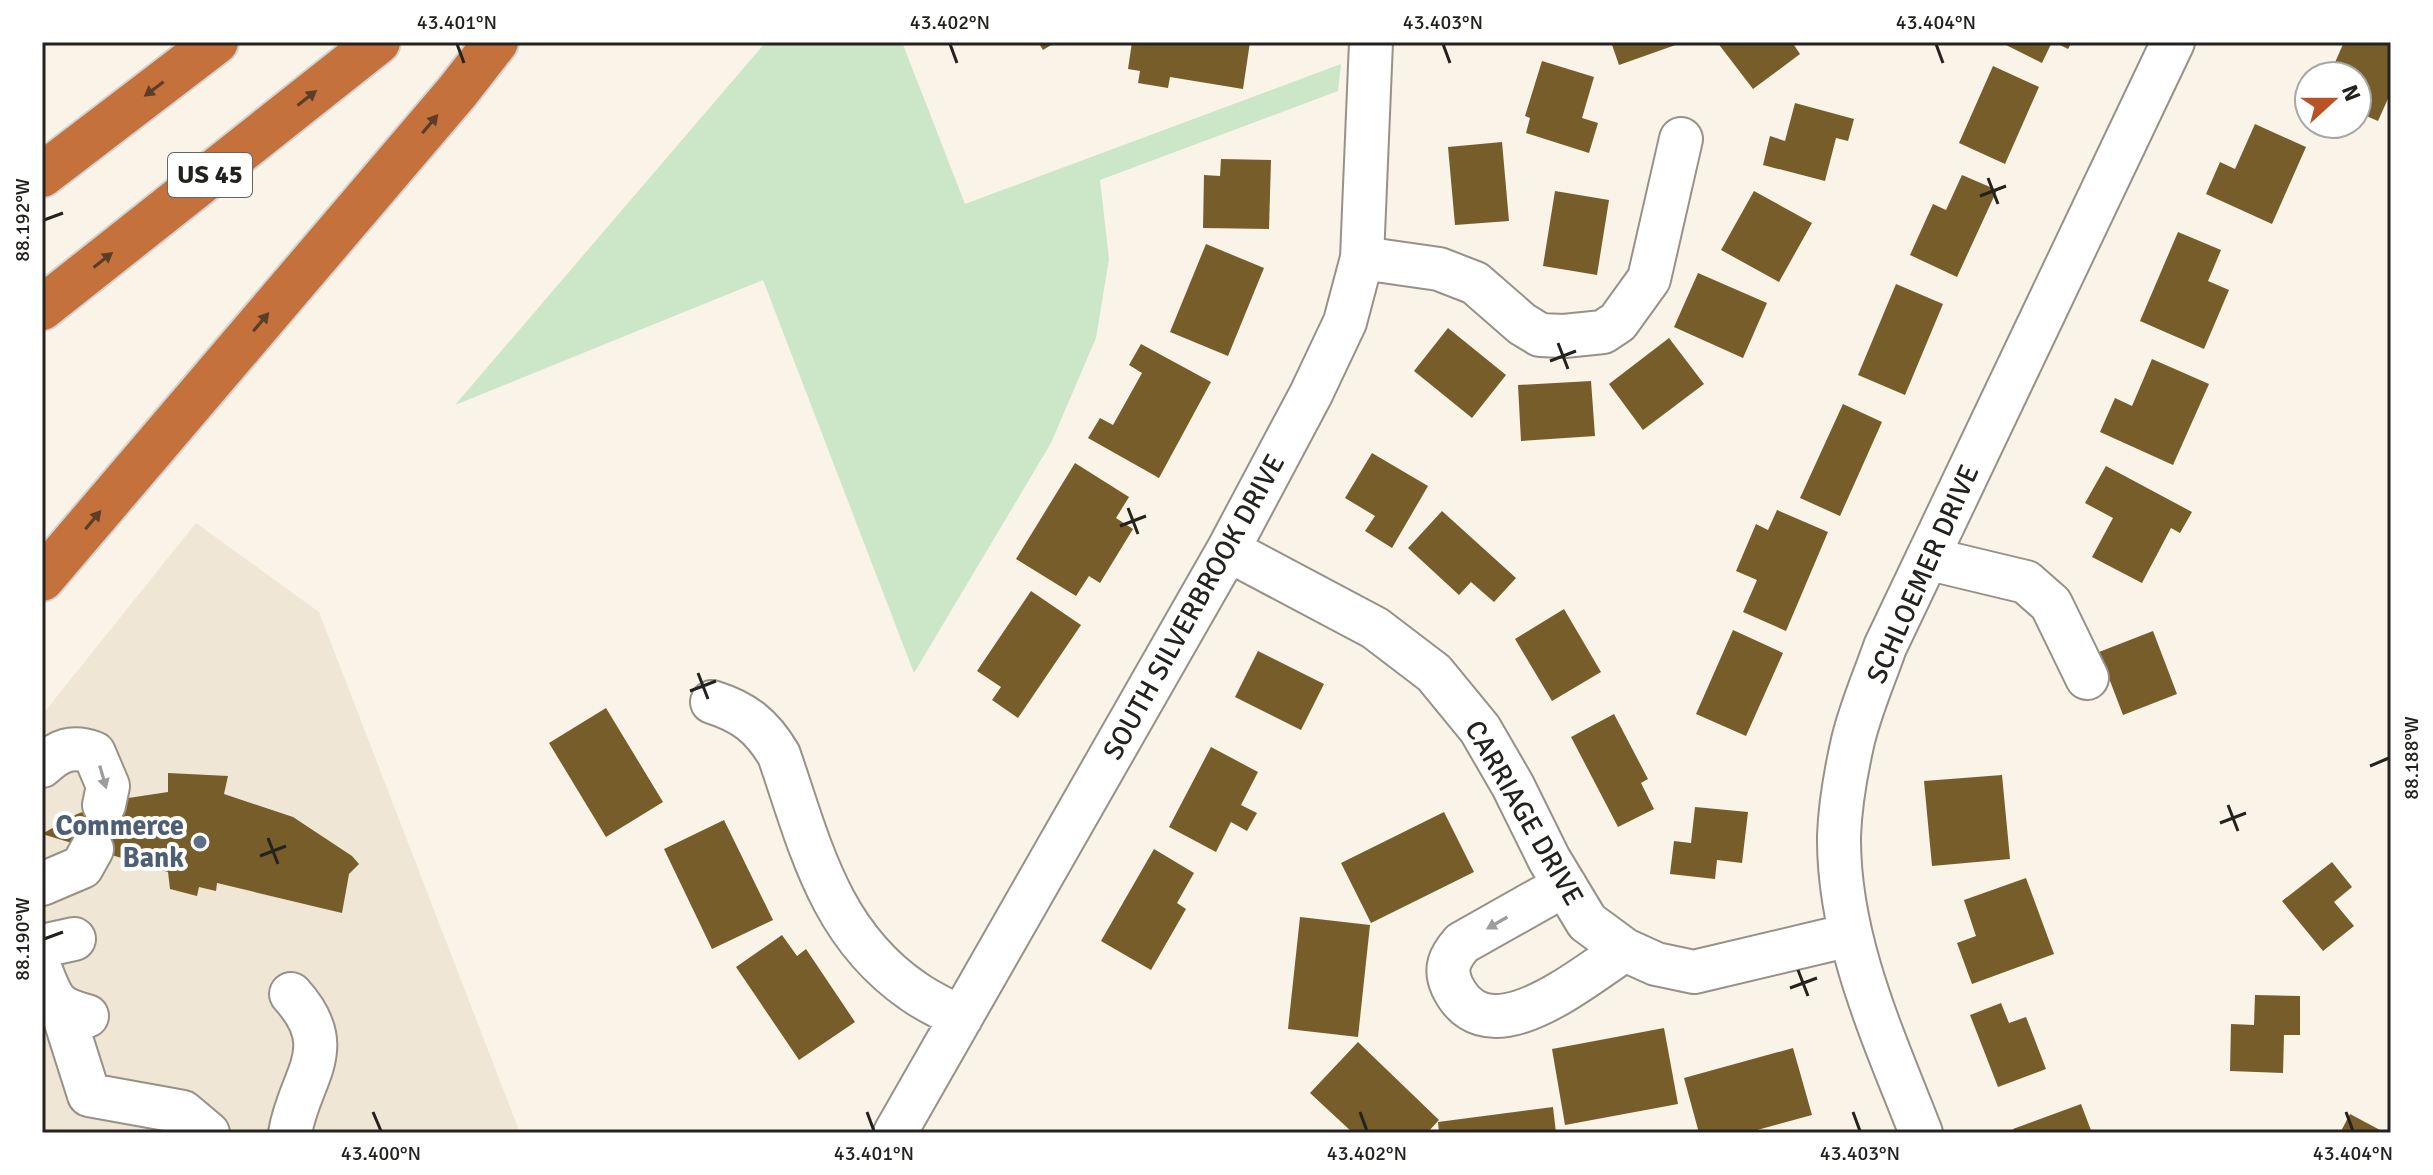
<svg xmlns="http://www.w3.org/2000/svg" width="2433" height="1175" font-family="Signika,sans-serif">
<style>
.built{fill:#f0e6d5}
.green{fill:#cce7c7}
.building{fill:#775d2a}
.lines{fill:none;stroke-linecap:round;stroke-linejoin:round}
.minor-casing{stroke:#979188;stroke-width:46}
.highway-casing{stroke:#d3d3d2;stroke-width:48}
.minor{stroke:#fff;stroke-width:42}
.highway{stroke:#c4713c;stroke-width:44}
.oneway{fill:#5c3e28}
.oneway2{fill:#9c9c9a}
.ticks{fill:none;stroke:#24221e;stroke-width:3}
.service-dot{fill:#5c6f8a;stroke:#fff;stroke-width:3}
.labels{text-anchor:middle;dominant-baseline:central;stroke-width:8;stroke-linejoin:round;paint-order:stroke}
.shield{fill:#fff;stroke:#666462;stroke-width:2}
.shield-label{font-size:26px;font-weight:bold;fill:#24221e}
.street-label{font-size:28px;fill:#24221e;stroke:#fff}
.service-label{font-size:28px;font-weight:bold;fill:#4e5e75;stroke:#fff;text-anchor:end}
.neatline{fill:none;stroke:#24221e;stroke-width:3}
.ticks-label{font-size:20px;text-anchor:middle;fill:#24221e}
</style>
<rect width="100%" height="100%" fill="#f9f3e8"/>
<path class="built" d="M 196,523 L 319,612 L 520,1133 L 42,1133 L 42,715 Z"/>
<path class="green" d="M 766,42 L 902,42 L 965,204 L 1341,64 L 1338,91 L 1100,180 L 1109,259 L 1096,338 L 1051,443 L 914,673 L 763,280 L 455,405 Z"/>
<path class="building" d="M 1038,42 L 1056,42 L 1043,50 Z
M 1132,42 L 1250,42 L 1243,89 L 1170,77 L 1168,88 L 1138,83 L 1140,71 L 1128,69 Z
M 1611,42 L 1684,42 L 1619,65 Z
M 1717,42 L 1792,42 L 1800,54 L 1753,89 Z
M 2000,42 L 2052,42 L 2042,63 Z
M 2054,42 L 2072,42 L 2068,49 Z
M 2344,42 L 2391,43 L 2391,92 L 2378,121 L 2357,112 L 2357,76 L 2329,76 Z
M 1542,61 L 1594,77 L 1582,118 L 1598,123 L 1589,153 L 1526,133 L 1530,118 L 1525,116 Z
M 1993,66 L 2039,87 L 2005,164 L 1959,143 Z
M 1795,103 L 1854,119 L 1848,141 L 1836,138 L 1825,181 L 1763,165 L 1770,136 L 1785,141 Z
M 2255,124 L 2306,147 L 2272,224 L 2206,194 L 2220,162 L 2235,169 Z
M 1502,142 L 1509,221 L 1455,225 L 1448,147 Z
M 1221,159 L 1271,160 L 1269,229 L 1203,228 L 1204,175 L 1220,176 Z
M 1962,175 L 1997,190 L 1957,277 L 1910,255 L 1933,204 L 1946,210 Z
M 1555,191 L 1609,200 L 1597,275 L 1543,266 Z
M 1754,191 L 1812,223 L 1779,282 L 1721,250 Z
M 2178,232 L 2221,250 L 2208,281 L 2229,290 L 2204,349 L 2140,321 Z
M 1206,244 L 1264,268 L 1228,356 L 1170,332 Z
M 1698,273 L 1767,303 L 1743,358 L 1674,327 Z
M 1896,284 L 1943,304 L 1905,395 L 1858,375 Z
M 1448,328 L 1506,375 L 1472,418 L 1414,371 Z
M 1669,338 L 1704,384 L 1643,430 L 1609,384 Z
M 1141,344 L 1211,382 L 1159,478 L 1088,438 L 1100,418 L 1113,425 L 1142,373 L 1129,365 Z
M 2152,359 L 2209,384 L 2173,465 L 2100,432 L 2115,398 L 2132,406 Z
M 1591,381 L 1595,436 L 1521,441 L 1518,385 Z
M 1843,404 L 1882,422 L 1840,516 L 1800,498 Z
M 1372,453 L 1428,486 L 1392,548 L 1365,531 L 1375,516 L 1345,498 Z
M 1075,463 L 1129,497 L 1116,518 L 1133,529 L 1100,583 L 1089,576 L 1076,596 L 1016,559 Z
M 2106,466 L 2192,512 L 2180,533 L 2171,528 L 2142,583 L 2092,557 L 2113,518 L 2085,503 Z
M 1777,510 L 1828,532 L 1786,631 L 1743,612 L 1757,580 L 1736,571 L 1756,524 L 1768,530 Z
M 1442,511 L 1516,578 L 1494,602 L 1471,582 L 1459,595 L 1408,548 Z
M 1031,591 L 1081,625 L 1018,718 L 992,700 L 1001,687 L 977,671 Z
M 1564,609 L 1601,672 L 1552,701 L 1515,639 Z
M 1733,630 L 1783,653 L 1746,736 L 1696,714 Z
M 2153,631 L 2177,694 L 2123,715 L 2099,652 Z
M 1258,651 L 1324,684 L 1301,730 L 1235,697 Z
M 606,708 L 663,802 L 606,837 L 549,743 Z
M 1614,714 L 1648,779 L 1641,783 L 1654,809 L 1618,827 L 1571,737 Z
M 1211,747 L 1258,772 L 1241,805 L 1257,813 L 1247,831 L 1231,822 L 1216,852 L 1169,827 Z
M 168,773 L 228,776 L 224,794 L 293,817 L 352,856 L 359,864 L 349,874 L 342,913 L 217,883 L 216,891 L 199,887 L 197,896 L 170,889 L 168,872 L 42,834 L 77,814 L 115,800 L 168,792 Z
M 2002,775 L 2010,859 L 1932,866 L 1924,781 Z
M 1695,807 L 1748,812 L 1742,863 L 1717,860 L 1715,879 L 1670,874 L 1674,841 L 1691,843 Z
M 1444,812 L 1474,872 L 1371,923 L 1341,863 Z
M 724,820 L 773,920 L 712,949 L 664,849 Z
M 1154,849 L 1194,873 L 1177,903 L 1186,909 L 1151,970 L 1101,941 Z
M 2332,862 L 2352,887 L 2334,902 L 2354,926 L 2323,951 L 2282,901 Z
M 2026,878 L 2054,954 L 1972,984 L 1957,943 L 1976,936 L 1964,900 Z
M 1300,917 L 1370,925 L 1358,1037 L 1288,1029 Z
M 782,935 L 797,956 L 806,949 L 855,1022 L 799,1060 L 736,967 Z
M 2255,995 L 2300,996 L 2300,1035 L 2284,1035 L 2283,1073 L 2230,1071 L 2231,1024 L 2254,1025 Z
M 2001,1003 L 2009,1023 L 2026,1017 L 2046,1069 L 1998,1087 L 1970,1015 Z
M 1664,1028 L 1678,1104 L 1565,1125 L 1552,1049 Z
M 1358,1042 L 1439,1120 L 1427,1133 L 1353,1133 L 1310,1093 Z
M 1793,1048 L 1812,1115 L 1746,1133 L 1699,1133 L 1684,1078 Z
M 2081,1104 L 2092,1133 L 2015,1133 L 2013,1129 Z
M 1553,1107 L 1556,1133 L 1439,1133 L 1438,1122 Z
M 2350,1114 L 2380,1130 L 2379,1133 L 2340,1133 Z"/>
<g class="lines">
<g class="minor-casing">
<path id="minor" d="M 1362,258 L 1439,269 L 1475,283 L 1522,324 L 1540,335 L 1564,336 L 1603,332 L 1618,322 L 1649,279 L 1681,139
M 1228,550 L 1375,628 L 1434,673 L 1480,729 L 1513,786 L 1549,859 L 1587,922 L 1625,950 L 1656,964 L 1694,972 L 1850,935
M 1930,559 L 2026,582 L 2051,604 L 2087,678
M 712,702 C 744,712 762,726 779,755 C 810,845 829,933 913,991 C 928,1002 945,1009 961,1018
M 42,766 C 59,750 72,745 94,753 L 108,786 L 104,805
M 42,884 L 82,867 L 92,849
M 1565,885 L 1462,943 C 1450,957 1444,968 1452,986 C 1487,1060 1582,977 1625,950
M 42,946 L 74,939
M 42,973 C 53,1002 56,1008 87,1016
M 62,1010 L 89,1095 L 183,1112 L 208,1133
M 290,1133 C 300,1075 341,1049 291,994
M 895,1133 L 1228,550 L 1311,394 L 1345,322 L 1362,258 L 1371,42
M 1921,1133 C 1884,1038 1838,940 1839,836 C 1840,808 1846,772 1852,745 C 1859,712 1874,679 1885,647 L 2173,42"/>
</g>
<g class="highway-casing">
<path id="highway" d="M 42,175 L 216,42
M 42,308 L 378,42
M 42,579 L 457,92 L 496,42"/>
</g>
<use href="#minor" class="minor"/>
<use href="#highway" class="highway"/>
</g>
<defs><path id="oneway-solid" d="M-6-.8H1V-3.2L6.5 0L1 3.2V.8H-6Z" transform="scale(2)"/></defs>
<g class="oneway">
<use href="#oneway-solid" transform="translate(154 89) rotate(143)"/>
<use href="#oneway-solid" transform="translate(307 98) rotate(-38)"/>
<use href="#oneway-solid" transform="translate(430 124) rotate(-50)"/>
<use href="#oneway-solid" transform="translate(103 260) rotate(-38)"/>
<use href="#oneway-solid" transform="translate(261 322) rotate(-50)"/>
<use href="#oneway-solid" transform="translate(93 520) rotate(-50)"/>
</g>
<g class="oneway2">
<use href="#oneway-solid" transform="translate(103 777) rotate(74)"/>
<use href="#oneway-solid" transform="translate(1497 923) rotate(150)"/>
</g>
<path class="ticks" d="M 457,44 L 464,63M 950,44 L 957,63M 1443,44 L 1450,63M 1936,44 L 1943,63M 1988,178 L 1998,204M 1980,196 L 2006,186M 44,220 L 63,213M 1558,343 L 1568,369M 1550,361 L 1576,351M 1128,508 L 1138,534M 1120,526 L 1146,516M 698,673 L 708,699M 690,691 L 716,681M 2370,766 L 2389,758M 2228,805 L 2238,831M 2220,823 L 2246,813M 268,838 L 278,864M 260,856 L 286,846M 44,939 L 63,932M 1798,970 L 1808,996M 1790,988 L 1817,978M 373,1112 L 381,1131M 867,1112 L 874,1131M 1360,1112 L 1367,1131M 1853,1112 L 1860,1131M 2346,1112 L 2353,1131"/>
<circle class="service-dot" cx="200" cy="842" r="8"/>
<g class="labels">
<rect class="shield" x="168" y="153" width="84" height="44" rx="6"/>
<g class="shield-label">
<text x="210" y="175">US 45</text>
</g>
<g class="street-label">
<text transform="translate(1923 574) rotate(-66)">SCHLOEMER DRIVE</text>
<text transform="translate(1194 607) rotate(-61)">SOUTH SILVERBROOK DRIVE</text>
<text transform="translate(1524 813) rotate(60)">CARRIAGE DRIVE</text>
</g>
<g class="service-label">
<text x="184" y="826">Commerce<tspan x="184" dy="32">Bank</tspan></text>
</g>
</g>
<rect width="2433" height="1175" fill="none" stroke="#ffffff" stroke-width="88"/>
<g transform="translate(2333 100) rotate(69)"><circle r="38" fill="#ffffff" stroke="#a7a7a5" stroke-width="2"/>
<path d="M0-6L14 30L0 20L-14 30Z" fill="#b95325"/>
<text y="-12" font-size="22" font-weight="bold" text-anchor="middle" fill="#24221e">N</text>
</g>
<rect x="44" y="44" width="2345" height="1087" class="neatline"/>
<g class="ticks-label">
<text x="457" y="29">43.401°N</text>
<text x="950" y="29">43.402°N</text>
<text x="1443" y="29">43.403°N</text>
<text x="1936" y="29">43.404°N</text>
<text transform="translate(22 220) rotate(-90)" y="7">88.192°W</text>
<text transform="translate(2411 758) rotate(-90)" y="7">88.188°W</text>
<text transform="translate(22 939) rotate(-90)" y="7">88.190°W</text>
<text x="381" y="1160">43.400°N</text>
<text x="874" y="1160">43.401°N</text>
<text x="1367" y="1160">43.402°N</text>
<text x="1860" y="1160">43.403°N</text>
<text x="2353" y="1160">43.404°N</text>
</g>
</svg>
